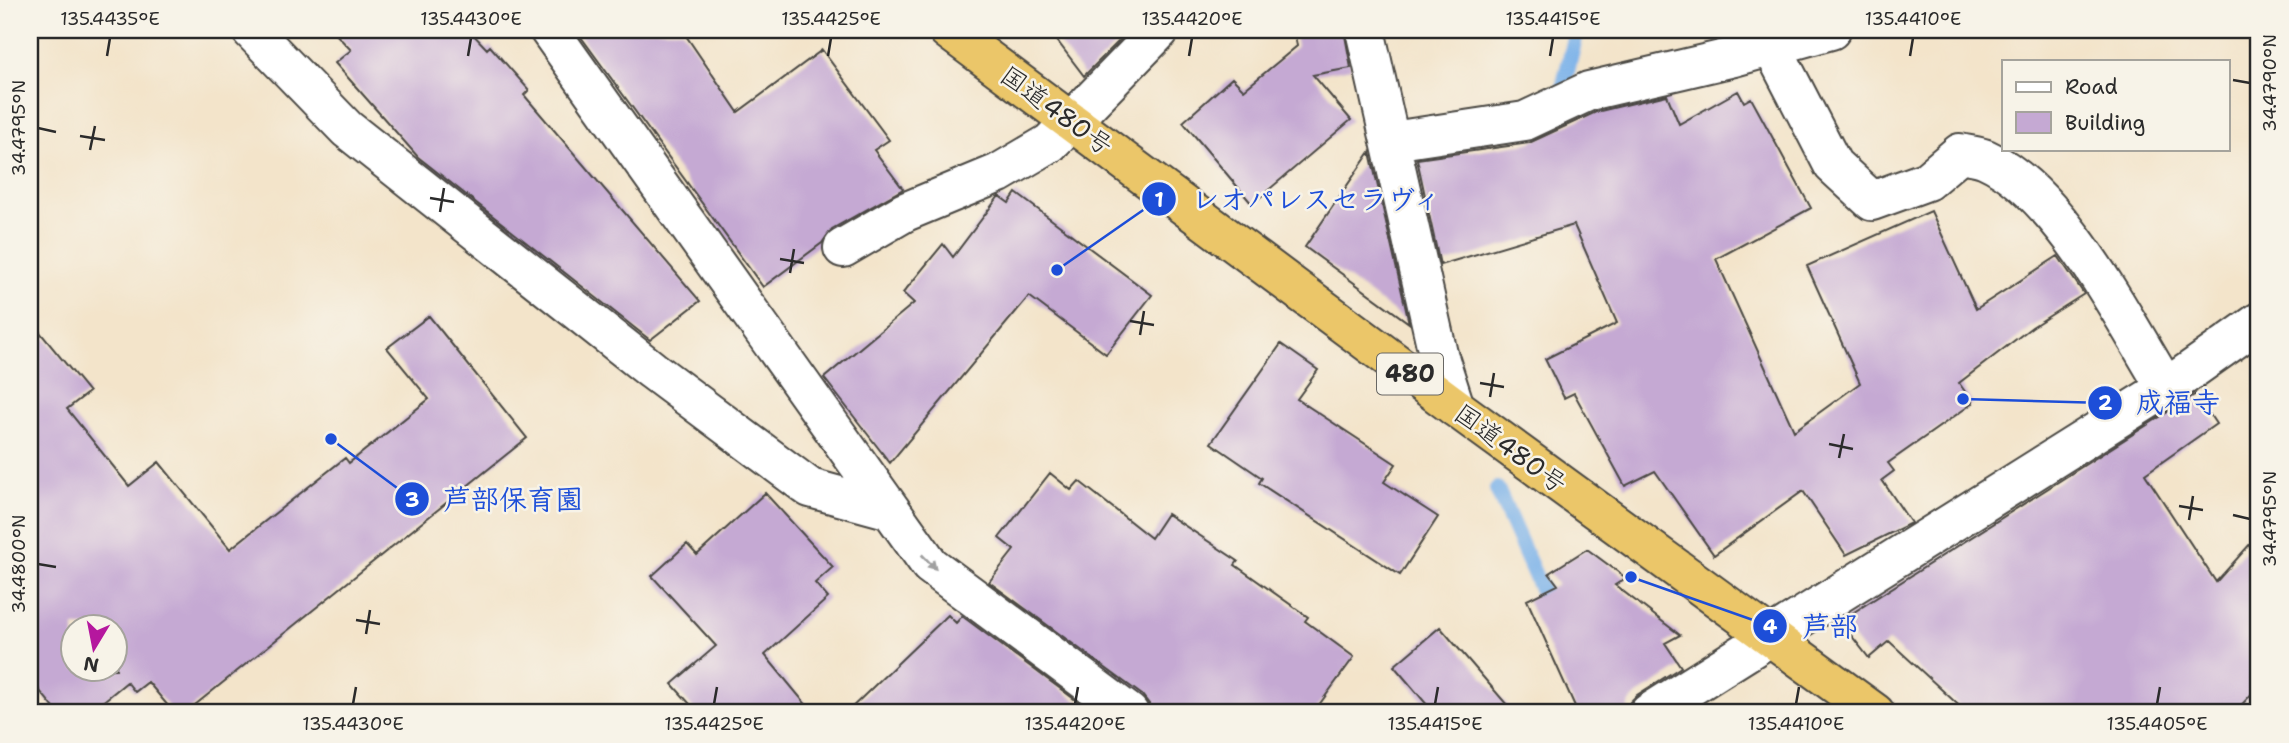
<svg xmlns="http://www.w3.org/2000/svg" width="2289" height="743" font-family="'Shantell Sans','Klee One',sans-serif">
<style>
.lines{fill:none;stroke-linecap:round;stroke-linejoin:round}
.stream{stroke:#79b1e9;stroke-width:16}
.building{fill:#c5a9d3;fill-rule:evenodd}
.minor-casing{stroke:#494743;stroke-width:42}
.highway-casing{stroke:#494743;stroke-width:42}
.minor{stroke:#fff;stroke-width:38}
.highway{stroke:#ebc669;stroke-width:38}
.oneway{fill:#a0a0a0}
.ticks{fill:none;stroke:#2b2b2b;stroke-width:2.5}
.labels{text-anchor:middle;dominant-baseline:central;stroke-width:5;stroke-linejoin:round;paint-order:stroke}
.shield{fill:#f7f3e8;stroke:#686764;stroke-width:2}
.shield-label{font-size:24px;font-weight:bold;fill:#2b2b2b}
.street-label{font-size:26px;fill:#2b2b2b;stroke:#f7f3e8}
.leader{fill:none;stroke:#1d4ed8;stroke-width:2.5}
.callout-dot{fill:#1d4ed8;stroke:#f7f3e8;stroke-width:2.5}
.mark-label{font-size:21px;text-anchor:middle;font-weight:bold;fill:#fff}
.callout-label{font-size:28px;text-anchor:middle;font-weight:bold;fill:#1d4ed8;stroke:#f7f3e8;stroke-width:5;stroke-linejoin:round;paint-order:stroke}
.neatline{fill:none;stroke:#2b2b2b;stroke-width:2.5}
.ticks-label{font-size:18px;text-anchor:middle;fill:#2b2b2b}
</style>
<rect width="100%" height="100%" fill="#f7f3e8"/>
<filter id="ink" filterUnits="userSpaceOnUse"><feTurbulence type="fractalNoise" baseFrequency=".0143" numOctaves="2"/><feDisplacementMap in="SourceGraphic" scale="14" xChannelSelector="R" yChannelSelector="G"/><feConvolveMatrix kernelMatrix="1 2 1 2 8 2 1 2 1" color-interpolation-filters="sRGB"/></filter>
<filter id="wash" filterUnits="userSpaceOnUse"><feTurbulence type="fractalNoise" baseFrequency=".00686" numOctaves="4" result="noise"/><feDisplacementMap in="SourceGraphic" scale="28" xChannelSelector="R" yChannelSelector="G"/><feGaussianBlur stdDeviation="1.57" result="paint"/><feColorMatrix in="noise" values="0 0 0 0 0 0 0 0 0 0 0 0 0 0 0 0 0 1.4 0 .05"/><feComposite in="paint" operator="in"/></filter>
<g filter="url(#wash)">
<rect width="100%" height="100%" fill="#f3e4ca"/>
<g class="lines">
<path class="stream" d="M 1564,84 L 1577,30
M 1497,489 L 1551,612"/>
</g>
<g id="blocks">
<path class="building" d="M 332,30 L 469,30 L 487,49 L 490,46 L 529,90 L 524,95 L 700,301 L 650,340 L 418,157 L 335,63 L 351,50 Z
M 576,30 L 682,30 L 738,112 L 822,50 L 889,140 L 874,150 L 903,189 L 832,229 L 822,243 L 763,287 Z
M 1049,30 L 1130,30 L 1084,76 Z
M 1294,30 L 1344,30 L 1351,68 L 1313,75 L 1351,120 L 1252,204 L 1183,122 L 1232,78 L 1244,90 L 1297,46 Z
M 1738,91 L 1744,102 L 1751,98 L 1811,208 L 1716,259 L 1794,431 L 1860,383 L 1807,266 L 1931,211 L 1976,309 L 2058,256 L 2084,294 L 2032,327 L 1959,383 L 1973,403 L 1888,463 L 1894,471 L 1882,480 L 1911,523 L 1846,555 L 1803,491 L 1714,555 L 1655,471 L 1625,486 L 1574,393 L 1564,398 L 1545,359 L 1617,323 L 1574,225 L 1440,265 L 1417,159 L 1529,143 L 1596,112 L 1667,95 L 1679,124 Z
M 1370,152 L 1409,323 L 1305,247 Z
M 1016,193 L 1152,295 L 1106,354 L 1029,296 L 890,463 L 824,378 L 914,303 L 903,293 L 943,244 L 953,257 L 999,196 L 1009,203 Z
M 429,316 L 527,438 L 185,713 L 174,713 L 148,682 L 135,692 L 127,682 L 89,713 L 58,713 L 30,679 L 30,320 L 89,392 L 67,409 L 129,486 L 159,462 L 230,549 L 345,458 L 349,463 L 429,399 L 387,348 ZM 74,627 L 116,627 L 116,669 L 74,669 Z
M 1281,344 L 1318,370 L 1297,399 L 1396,464 L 1384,482 L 1438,517 L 1400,575 L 1259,483 L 1262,478 L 1211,443 Z
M 2196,394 L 2216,424 L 2145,474 L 2216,582 L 2259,534 L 2259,686 L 2234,713 L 1967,713 L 1889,641 L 1869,658 L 1840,621 Z
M 1050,473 L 1071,490 L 1079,481 L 1151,538 L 1167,514 L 1238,561 L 1235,565 L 1308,617 L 1305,621 L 1354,657 L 1313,713 L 1150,713 L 1149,704 L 1142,695 L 989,582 L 1014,550 L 999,538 Z
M 765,493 L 833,567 L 815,583 L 828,598 L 765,655 L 813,713 L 698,713 L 672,684 L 716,646 L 652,576 L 687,544 L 697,555 Z
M 1587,549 L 1626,578 L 1615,585 L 1680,635 L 1665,643 L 1681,667 L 1637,695 L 1630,702 L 1627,713 L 1578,713 L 1527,600 L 1558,585 L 1549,573 Z
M 948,615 L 956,623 L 962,616 L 1093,713 L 846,713 Z
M 1440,627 L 1514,713 L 1434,713 L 1394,666 Z
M 1704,704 L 1710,713 L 1690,713 Z"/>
</g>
</g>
<g filter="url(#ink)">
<use href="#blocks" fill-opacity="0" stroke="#494743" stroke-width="2"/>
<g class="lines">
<g class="minor-casing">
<path id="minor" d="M 251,30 L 347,129 L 652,370 L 810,488 L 887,509
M 549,30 L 930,565 L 1129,713
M 1365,30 L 1438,354 L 1455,407
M 1767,30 L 1772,47 L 1833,165 L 1872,201 L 1927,181 L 1960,153 C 1968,155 1979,156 1986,159 C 2060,192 2124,320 2166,388
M 1392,141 L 1525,121 L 1589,91 L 1734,57 L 1831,30
M 843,248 L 905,212 L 999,173 L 1050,143 L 1160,30
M 1649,713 L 2166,388 L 2259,322"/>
</g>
<g class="highway-casing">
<path id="highway" d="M 948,30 L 1455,407 L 1875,713"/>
</g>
<use href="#minor" class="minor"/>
<use href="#highway" class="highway"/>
</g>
<defs><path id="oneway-solid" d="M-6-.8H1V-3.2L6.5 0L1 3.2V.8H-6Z" transform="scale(1.75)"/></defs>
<use class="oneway" href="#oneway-solid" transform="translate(929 562) rotate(46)"/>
</g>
<path class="ticks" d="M 107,56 L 110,38M 468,56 L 471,38M 828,56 L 831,38M 1189,56 L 1192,38M 1550,56 L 1553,38M 1910,56 L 1913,38M 2233,80 L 2250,83M 38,128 L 56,132M 80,136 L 105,140M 90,150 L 95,126M 430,198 L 454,202M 440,212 L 444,188M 780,259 L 804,263M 790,273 L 794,249M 1130,321 L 1154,325M 1140,335 L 1144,311M 1480,383 L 1504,387M 1490,397 L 1494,373M 1829,444 L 1853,449M 1839,458 L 1844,434M 2179,506 L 2203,510M 2233,515 L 2250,519M 2189,520 L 2193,496M 38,564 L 56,567M 356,620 L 380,624M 366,634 L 370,610M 353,704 L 356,687M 714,704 L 717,687M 1075,704 L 1078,687M 1435,704 L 1438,687M 1796,704 L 1799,687M 2157,704 L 2160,687"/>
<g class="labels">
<rect class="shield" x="1377" y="353.5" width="66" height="41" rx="5"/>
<g class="shield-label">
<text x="1410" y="374">480</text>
</g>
<g class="street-label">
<text transform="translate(1057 110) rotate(36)">国道480号</text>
<text transform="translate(1511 448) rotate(36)">国道480号</text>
</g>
</g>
<path class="leader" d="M1057 270L1159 199M1963 399L2105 403M331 439L412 499M1631 577L1770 626"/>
<g class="callout-dot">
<circle cx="1057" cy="270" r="7"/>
<circle cx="1963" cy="399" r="7"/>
<circle cx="331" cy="439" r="7"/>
<circle cx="1631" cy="577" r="7"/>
<circle cx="1159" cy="199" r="18"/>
<circle cx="2105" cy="403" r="18"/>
<circle cx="412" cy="499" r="18"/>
<circle cx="1770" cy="626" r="18"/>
</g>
<g class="mark-label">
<text x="1159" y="207">1</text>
<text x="2105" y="410">2</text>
<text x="412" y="507">3</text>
<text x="1770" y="634">4</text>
</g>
<g class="callout-label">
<text x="1316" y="209">レオパレスセラヴィ</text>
<text x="2178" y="412">成福寺</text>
<text x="513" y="509">芦部保育園</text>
<text x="1830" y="636">芦部</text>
</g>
<rect width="2289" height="743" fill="none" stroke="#f7f3e8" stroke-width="77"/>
<rect x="2002" y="60" width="228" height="91" fill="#f7f3e8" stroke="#a5a39c" stroke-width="2"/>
<rect x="2016" y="82" width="35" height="10" fill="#ffffff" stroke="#a5a39c" stroke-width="2"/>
<text x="2065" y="94" font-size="21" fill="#2b2b2b">Road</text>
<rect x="2016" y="112" width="35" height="21" fill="#c5a9d3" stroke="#a5a39c" stroke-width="2"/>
<text x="2065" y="130" font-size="21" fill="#2b2b2b">Building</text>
<g transform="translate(94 648) rotate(190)"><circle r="33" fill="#f7f3e8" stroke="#a5a39c" stroke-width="2"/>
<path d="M0-5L12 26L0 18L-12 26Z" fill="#b5179e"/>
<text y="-10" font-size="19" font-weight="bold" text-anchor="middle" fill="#2b2b2b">N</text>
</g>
<rect x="38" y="38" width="2212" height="666" class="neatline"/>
<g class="ticks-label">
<text x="110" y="25">135.4435°E</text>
<text x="471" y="25">135.4430°E</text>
<text x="831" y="25">135.4425°E</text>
<text x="1192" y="25">135.4420°E</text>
<text x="1553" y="25">135.4415°E</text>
<text x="1913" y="25">135.4410°E</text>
<text transform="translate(2270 83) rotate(-90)" y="6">34.4790°N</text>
<text transform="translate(19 128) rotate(-90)" y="6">34.4795°N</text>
<text transform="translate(2270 519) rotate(-90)" y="6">34.4795°N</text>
<text transform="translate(19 564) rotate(-90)" y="6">34.4800°N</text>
<text x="353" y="730">135.4430°E</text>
<text x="714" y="730">135.4425°E</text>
<text x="1075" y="730">135.4420°E</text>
<text x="1435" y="730">135.4415°E</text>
<text x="1796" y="730">135.4410°E</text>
<text x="2157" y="730">135.4405°E</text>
</g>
</svg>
